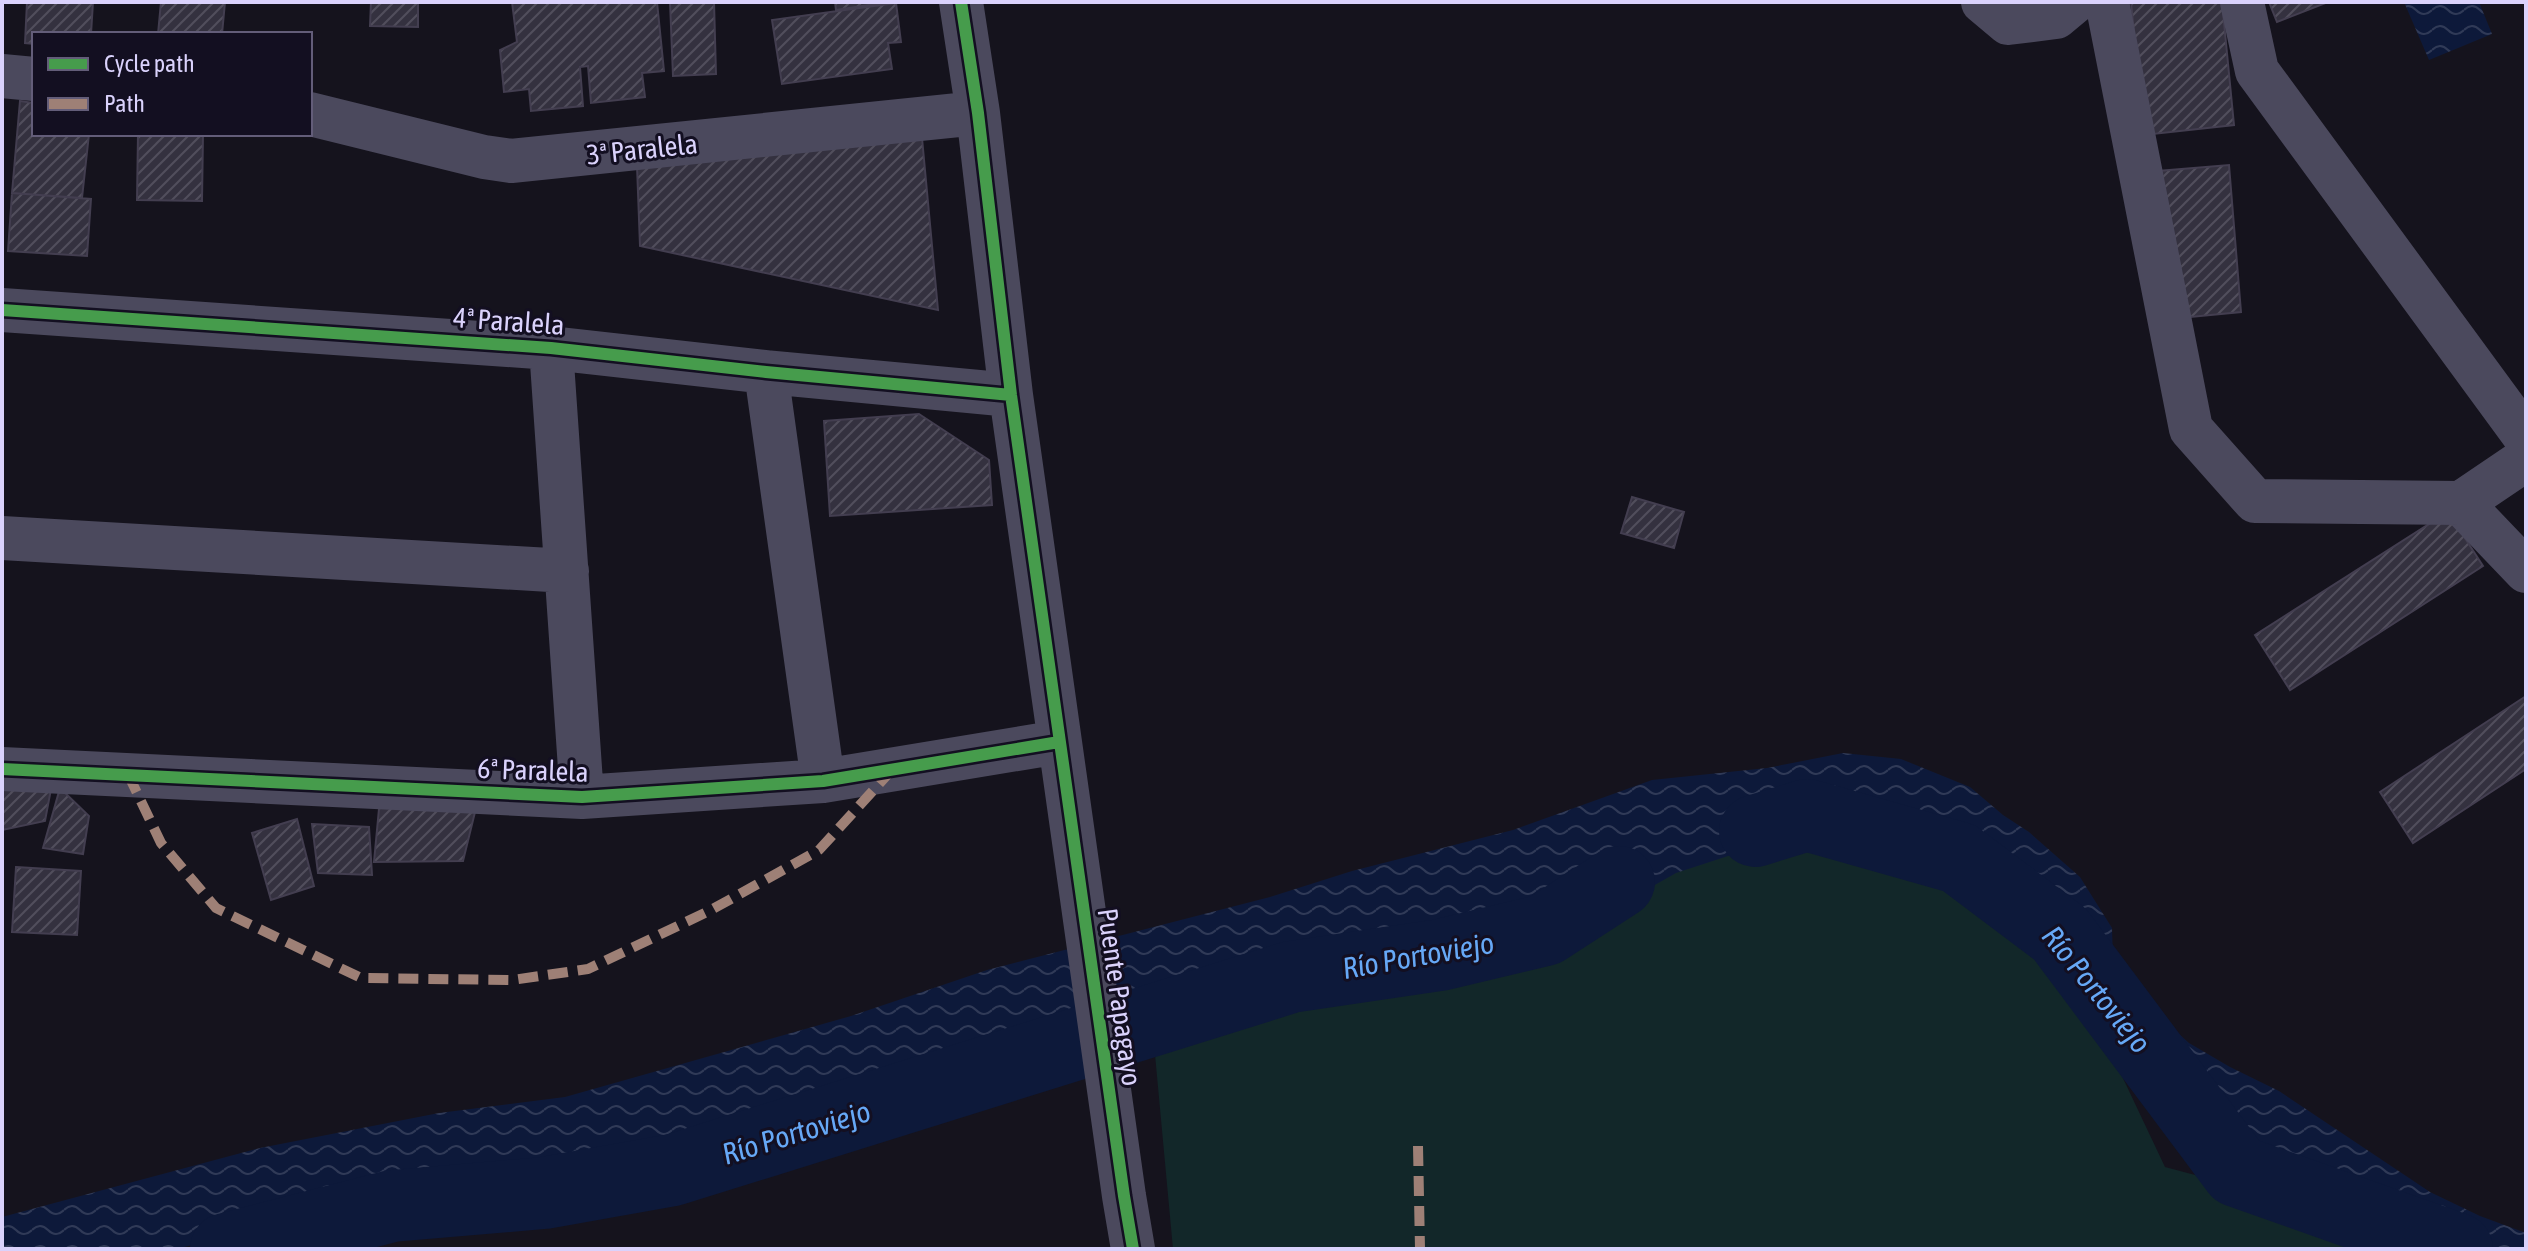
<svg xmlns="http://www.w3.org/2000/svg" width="2528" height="1251" font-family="'Asap Condensed',sans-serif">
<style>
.green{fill:#122729}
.water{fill:url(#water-waves)}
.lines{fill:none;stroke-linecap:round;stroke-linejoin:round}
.river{stroke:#0d193a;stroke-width:72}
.building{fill:url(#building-hatch);stroke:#433e50;stroke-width:2}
.minor{stroke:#4b495d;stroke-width:44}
.quiet{stroke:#9e8076;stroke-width:10;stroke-dasharray:20 10;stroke-linecap:butt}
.cycleway-casing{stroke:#130f21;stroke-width:17}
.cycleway{stroke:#469c4c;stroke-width:12}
.labels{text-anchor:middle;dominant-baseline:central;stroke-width:6;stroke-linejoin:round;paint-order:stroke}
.street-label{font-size:28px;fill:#dad2fc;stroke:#130f21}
.water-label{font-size:30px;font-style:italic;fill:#66a8f6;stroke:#130f21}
</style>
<defs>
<pattern id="water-waves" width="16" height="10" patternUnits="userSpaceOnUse" patternTransform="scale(2)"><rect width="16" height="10" fill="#0d193a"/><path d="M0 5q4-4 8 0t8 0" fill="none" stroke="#303a57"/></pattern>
<pattern id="building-hatch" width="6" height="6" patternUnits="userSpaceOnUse" patternTransform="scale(2)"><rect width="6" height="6" fill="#34313f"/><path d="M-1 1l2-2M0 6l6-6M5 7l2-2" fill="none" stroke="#514e5c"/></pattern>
</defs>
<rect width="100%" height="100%" fill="#15131d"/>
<path class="green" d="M 1913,841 L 2085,998 L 2165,1167 L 2440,1240 L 2451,1249 L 1173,1249 L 1152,1022 L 1527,915 L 1718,848 Z"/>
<path class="water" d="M 2404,2 L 2479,2 L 2492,34 L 2429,60 Z
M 1843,753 L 1901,759 L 1970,787 L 2003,815 L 2029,832 L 2080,877 L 2112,928 L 2113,962 L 2132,992 L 2189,1043 L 2230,1067 L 2279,1091 L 2430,1192 L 2480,1216 L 2526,1233 L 2526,1249 L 2485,1249 L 2303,1157 L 2260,1149 L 2221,1113 L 2132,1051 L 2077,976 L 2044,943 L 2012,866 L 1959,832 L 1889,822 L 1801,832 L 1676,873 L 1563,937 L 1463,923 L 1327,960 L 1177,993 L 933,1070 L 820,1111 L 712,1141 L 534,1175 L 418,1190 L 176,1249 L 2,1249 L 2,1217 L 260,1148 L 439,1113 L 565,1097 L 851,1016 L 987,970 L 1270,897 L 1352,871 L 1513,830 L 1652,780 L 1767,768 Z"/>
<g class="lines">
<path class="river" d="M 1755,831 L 1807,815 L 1959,858 L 2060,934 L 2237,1171 L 2457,1249
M 226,1249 L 392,1206 L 544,1193 L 673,1170 L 1291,977 L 1440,955 L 1545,930 L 1619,882"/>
</g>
<path class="building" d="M 27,2 L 93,2 L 91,34 L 34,34 L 34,44 L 25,43 Z
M 161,2 L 225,2 L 222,34 L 158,34 Z
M 371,2 L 418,2 L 418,27 L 370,26 Z
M 512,2 L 657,2 L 664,71 L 642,73 L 645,97 L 591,103 L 588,66 L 580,67 L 583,106 L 531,111 L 529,89 L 504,92 L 500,50 L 517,42 Z
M 670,2 L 714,2 L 716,74 L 673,76 Z
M 835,2 L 888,2 L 836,10 Z
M 2131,2 L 2222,2 L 2234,125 L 2144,135 Z
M 2269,2 L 2328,2 L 2277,22 Z
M 896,3 L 901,42 L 888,43 L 892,69 L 782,84 L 772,20 Z
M 20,101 L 34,103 L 34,134 L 89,134 L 82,198 L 12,193 Z
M 138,134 L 203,134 L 202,201 L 137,200 Z
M 922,138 L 938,310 L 640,246 L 637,166 Z
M 2229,165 L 2241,312 L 2170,319 L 2158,171 Z
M 12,193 L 91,199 L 87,256 L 8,251 Z
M 919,414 L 989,460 L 992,505 L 830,516 L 824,421 Z
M 1632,497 L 1684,512 L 1674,548 L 1621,533 Z
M 2448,512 L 2483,566 L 2290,690 L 2255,635 Z
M 2526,696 L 2526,769 L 2413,843 L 2380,792 Z
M 2,781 L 51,789 L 45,821 L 2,830 Z
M 60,788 L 89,816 L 83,854 L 43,848 Z
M 380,798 L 477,804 L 463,861 L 374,862 Z
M 297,819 L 314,886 L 271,900 L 252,833 Z
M 312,824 L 369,827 L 372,875 L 318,873 Z
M 16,867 L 81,871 L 77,935 L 12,932 Z"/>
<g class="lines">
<path class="minor" d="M 961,2 L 978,113 L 1011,395 L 1124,1196 L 1133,1249
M 1983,2 L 2008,23 L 2056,17 L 2074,2
M 2107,2 L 2191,429 L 2255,501 L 2461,503
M 2242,2 L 2257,71 L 2526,438
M 2,76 L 34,79
M 310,114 L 484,157 L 511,161 L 978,113
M 2,310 L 551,348 L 766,372 L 1011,395
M 551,348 L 582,797
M 766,372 L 823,781
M 2526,459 L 2461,503 L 2526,571
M 2,538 L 567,571
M 2,769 L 582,797 L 823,781 L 1059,742"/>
<path class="quiet" d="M 128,774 L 161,843 L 216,908 L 361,978 L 512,980 L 588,969 L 711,910 L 819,850 L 890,772
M 1418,1146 L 1420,1249"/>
<g class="cycleway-casing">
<path id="cycleway" d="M 961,2 L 978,113 L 1011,395 L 1124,1196 L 1133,1249
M 2,310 L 551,348 L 766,372 L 1011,395
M 2,769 L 582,797 L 823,781 L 1059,742"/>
</g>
<use href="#cycleway" class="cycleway"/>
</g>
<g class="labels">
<g class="street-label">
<text transform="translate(642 149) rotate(-6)">3ª Paralela</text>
<text transform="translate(509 321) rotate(4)">4ª Paralela</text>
<text transform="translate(533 770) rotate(2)">6ª Paralela</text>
<text transform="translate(1120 997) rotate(82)">Puente Papagayo</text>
</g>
<g class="water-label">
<text transform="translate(1418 955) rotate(-10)">Río Portoviejo</text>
<text transform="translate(2097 989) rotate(51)">Río Portoviejo</text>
<text transform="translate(796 1132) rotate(-17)">Río Portoviejo</text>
</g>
</g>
<rect width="2528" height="1251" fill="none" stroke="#dad2fc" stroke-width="8"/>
<rect x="32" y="32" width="280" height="104" fill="#130f21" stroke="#635d79" stroke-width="2"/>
<rect x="48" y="58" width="40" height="12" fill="#469c4c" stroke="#635d79" stroke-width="2"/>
<text x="104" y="72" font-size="24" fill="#dad2fc">Cycle path</text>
<rect x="48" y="98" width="40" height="12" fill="#9e8076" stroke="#635d79" stroke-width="2"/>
<text x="104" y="112" font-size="24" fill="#dad2fc">Path</text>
</svg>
